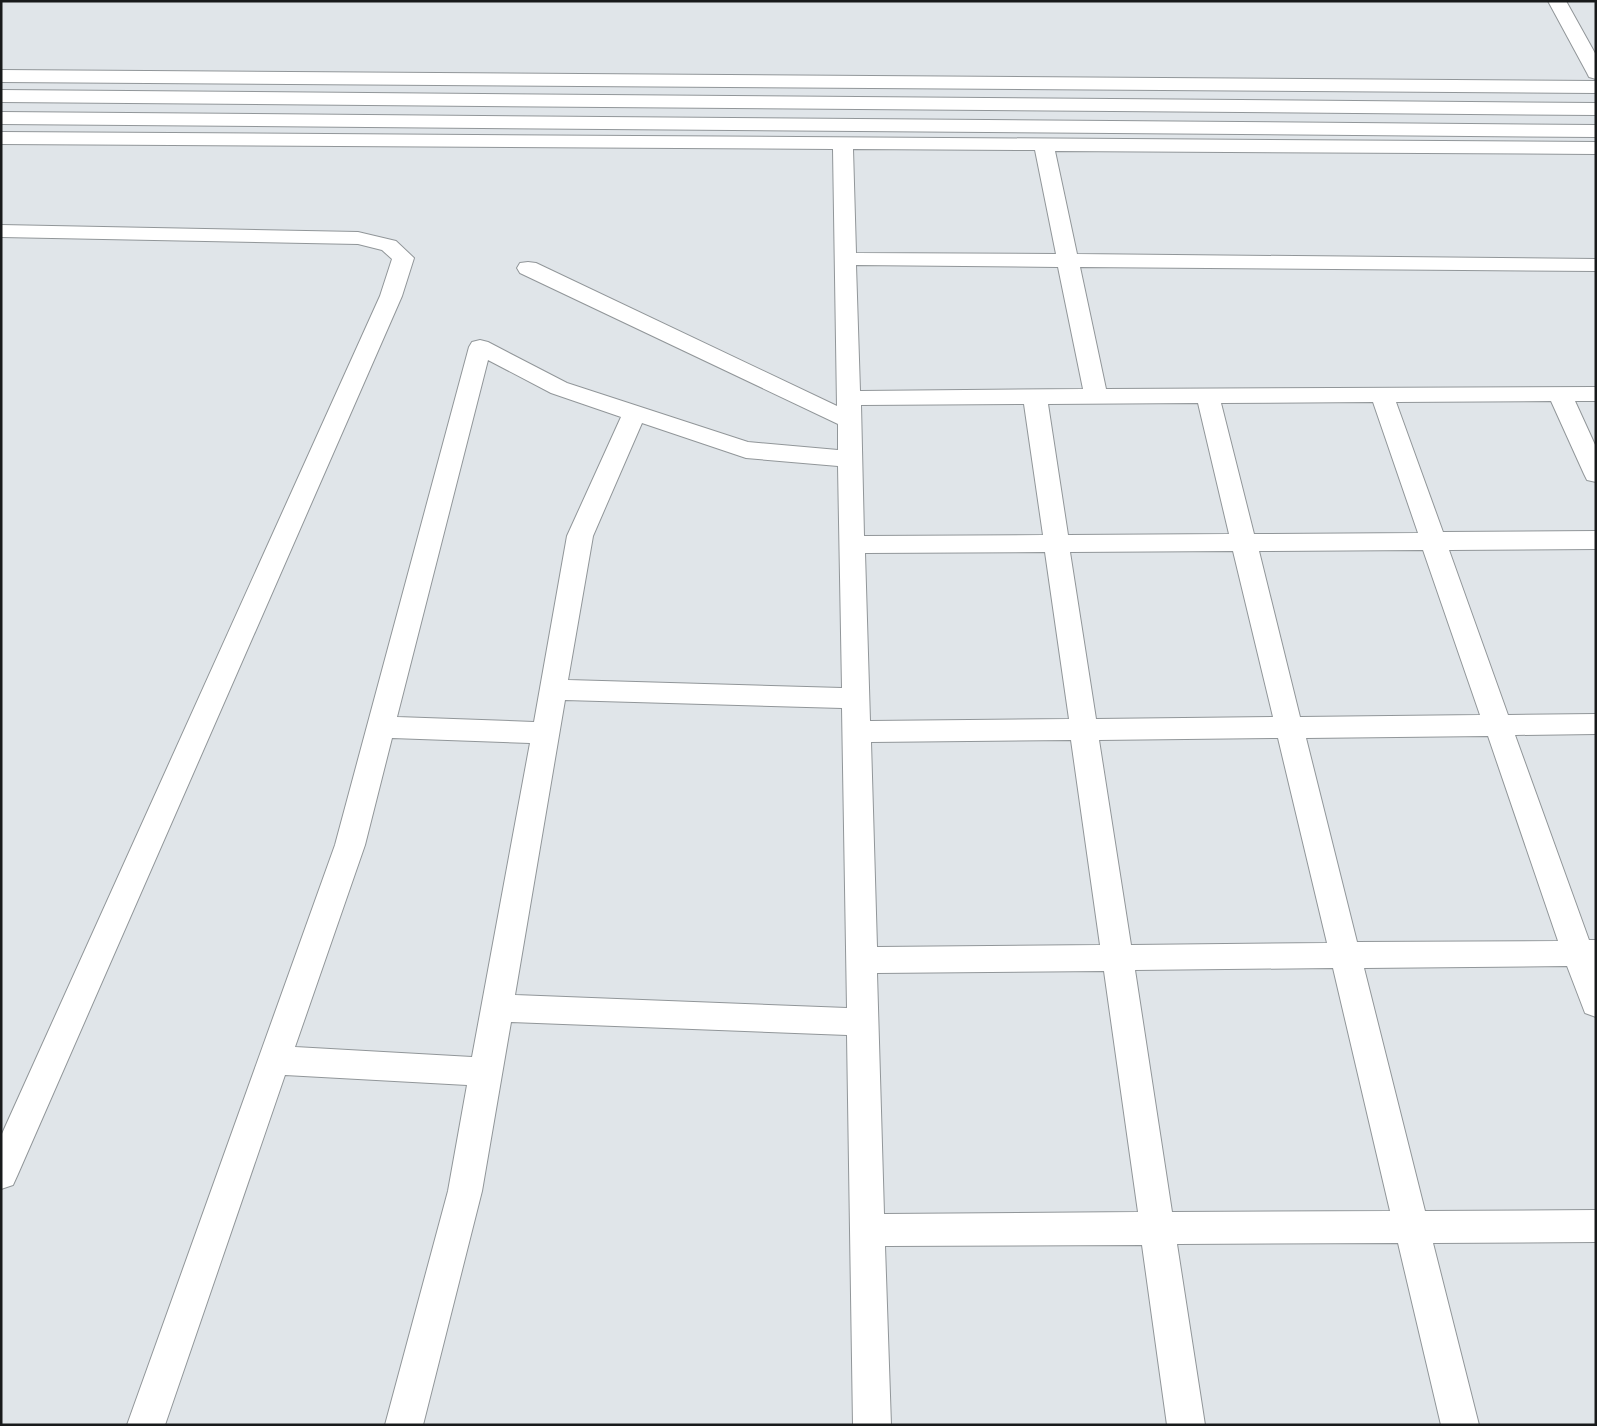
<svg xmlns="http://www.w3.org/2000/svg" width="1597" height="1426" font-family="Jost,sans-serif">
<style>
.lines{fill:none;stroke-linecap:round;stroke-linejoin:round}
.minor-casing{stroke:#919699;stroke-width:2}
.highway-casing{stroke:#919699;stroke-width:2}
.minor{fill:#fff;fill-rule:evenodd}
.highway{fill:#fff;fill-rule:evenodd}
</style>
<rect width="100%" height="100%" fill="#e0e5e9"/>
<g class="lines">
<g class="minor-casing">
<path id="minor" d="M 1548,1 L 1566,1 L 1596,55 L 1596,79 L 1589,77 L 1587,73 Z
M 1,70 L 1596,81 L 1596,93 L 1,82 Z
M 1,132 L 1596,142 L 1596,154 L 1055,151 L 1077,254 L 1596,259 L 1596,271 L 1080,267 L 1106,389 L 1596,387 L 1596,401 L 1575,401 L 1596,447 L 1596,482 L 1587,480 L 1584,474 L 1551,401 L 1396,402 L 1443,532 L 1596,531 L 1596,549 L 1449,550 L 1508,715 L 1596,714 L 1596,734 L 1515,735 L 1589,940 L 1596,940 L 1596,1017 L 1585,1013 L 1567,966 L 1364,968 L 1425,1211 L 1596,1210 L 1596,1242 L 1433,1243 L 1479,1425 L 1441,1425 L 1398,1243 L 1177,1244 L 1205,1425 L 1167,1425 L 1142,1245 L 885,1246 L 891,1425 L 853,1425 L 847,1035 L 511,1022 L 482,1191 L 423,1425 L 385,1425 L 448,1191 L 467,1085 L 285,1075 L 165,1425 L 127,1425 L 335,845 L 469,347 L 472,342 L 480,340 L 488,342 L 567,383 L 748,442 L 838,450 L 838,424 L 520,273 L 517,268 L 520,263 L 528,262 L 536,263 L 837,406 L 833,149 L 1,144 ZM 853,149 L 1035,150 L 1056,254 L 856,253 ZM 856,265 L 1058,267 L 1083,389 L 860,391 ZM 488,360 L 551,393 L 621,417 L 567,536 L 534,722 L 397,717 ZM 1373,402 L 1418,533 L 1254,534 L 1221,403 ZM 1198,403 L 1229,534 L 1068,535 L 1048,404 ZM 1024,404 L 1043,535 L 864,536 L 861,405 ZM 642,423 L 746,458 L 838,466 L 842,688 L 568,680 L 593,536 ZM 1423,550 L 1480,715 L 1300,717 L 1259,551 ZM 1233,551 L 1273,717 L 1096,719 L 1070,552 ZM 1045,552 L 1069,719 L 870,721 L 865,553 ZM 565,700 L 842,708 L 847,1008 L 515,995 ZM 1488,736 L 1558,941 L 1357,942 L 1306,738 ZM 392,738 L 530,743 L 472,1057 L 295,1047 L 365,845 ZM 1278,738 L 1327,943 L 1131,945 L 1099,740 ZM 1071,740 L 1100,945 L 877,947 L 871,742 ZM 1333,968 L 1390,1211 L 1172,1212 L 1135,970 ZM 1104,971 L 1138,1212 L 884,1214 L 877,973 Z
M 1,225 L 358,232 L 396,241 L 414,258 L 402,296 L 18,1174 L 13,1185 L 1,1189 L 1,1136 L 380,296 L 392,259 L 382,250 L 358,244 L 1,237 Z"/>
</g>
<g class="highway-casing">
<path id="highway" d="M 1,90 L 1596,103 L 1596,115 L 1,102 Z
M 1,112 L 1596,125 L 1596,137 L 1,124 Z"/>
</g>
<use href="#minor" class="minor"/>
<use href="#highway" class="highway"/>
</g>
<rect width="1597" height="1426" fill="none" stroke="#181a1b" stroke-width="5"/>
</svg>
